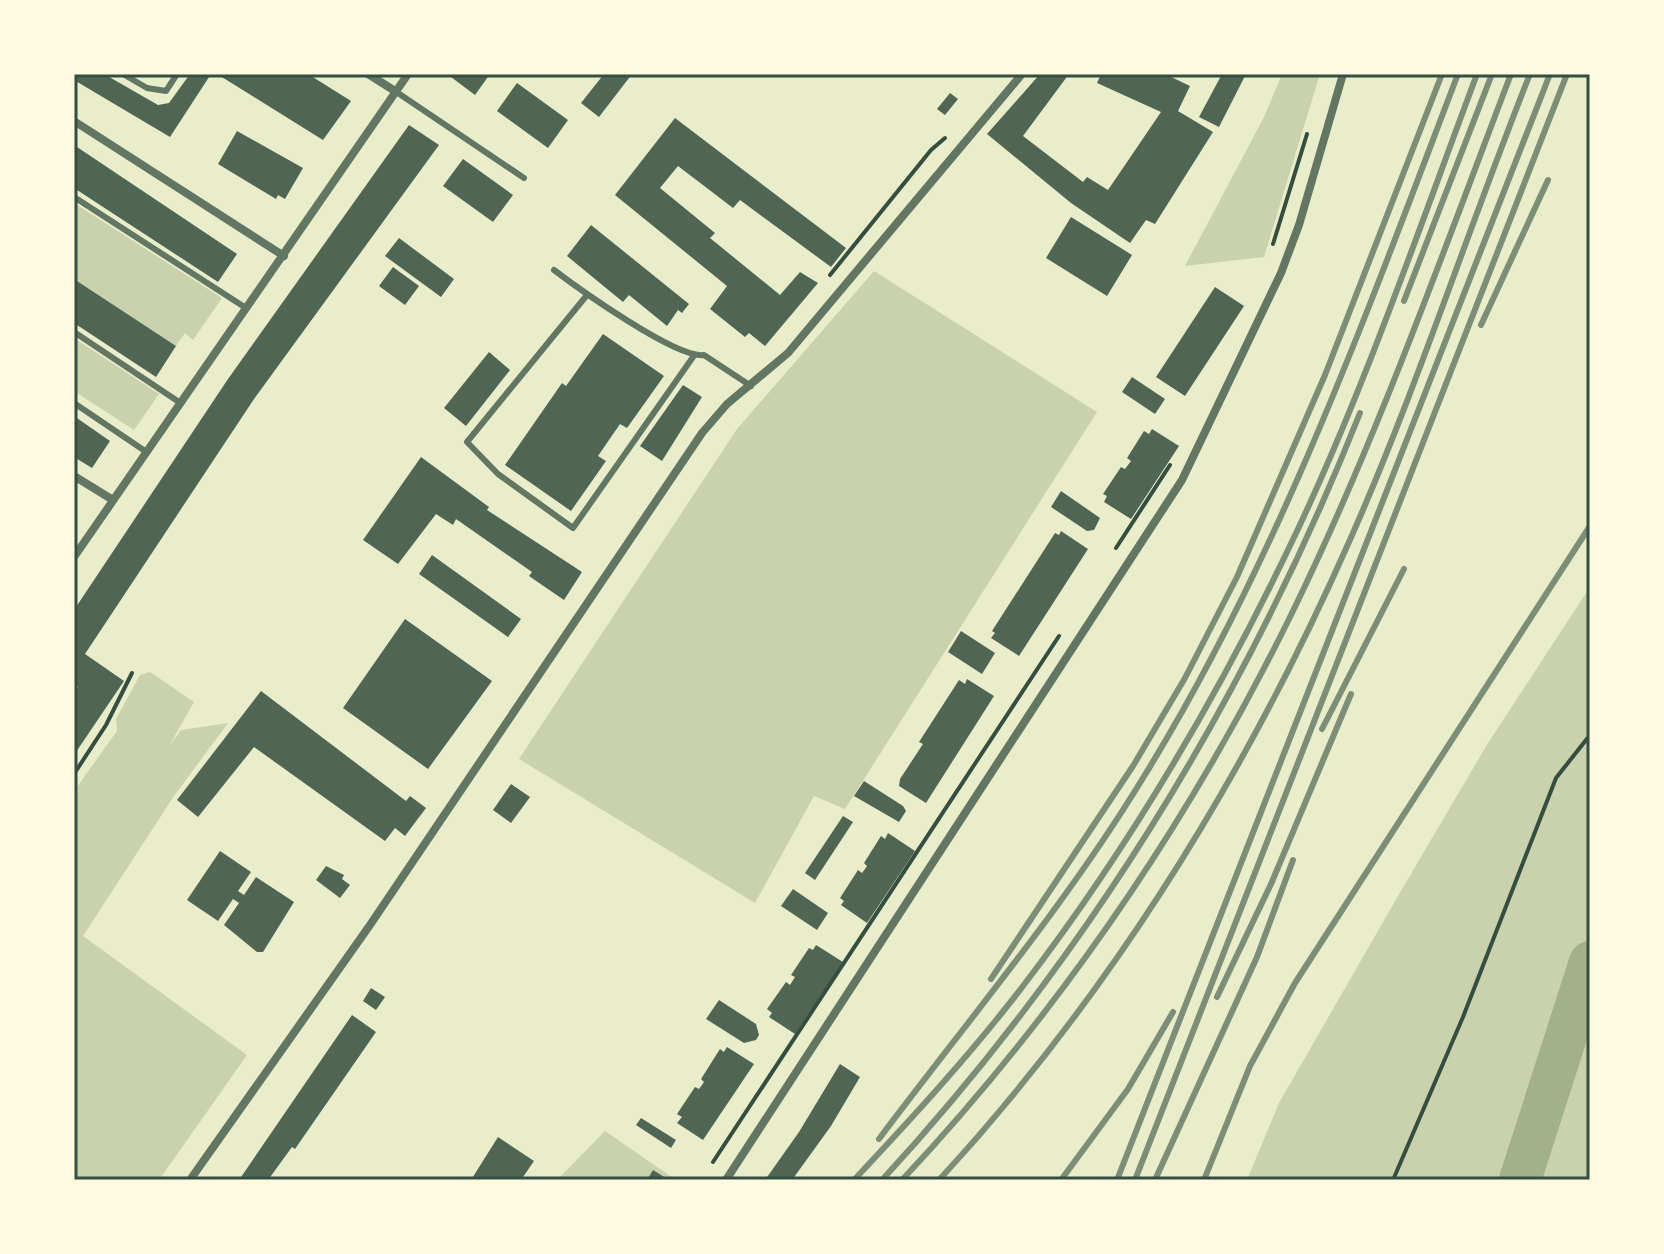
<svg xmlns="http://www.w3.org/2000/svg" width="1664" height="1254" font-family="'Crimson Pro',serif">
<style>
.green{fill:#cad2ad}
.lines{fill:none;stroke-linecap:round;stroke-linejoin:round}
.river{stroke:#a3b18a;stroke-width:42}
.building{fill:#4f6655}
.path{stroke:#344e41;stroke-width:4}
.service{stroke:#617663;stroke-width:6}
.minor{stroke:#617663;stroke-width:8}
.rail{stroke:#7c8e77;stroke-width:6}
.neatline{fill:none;stroke:#344e41;stroke-width:3}
</style>
<rect width="100%" height="100%" fill="#e9edc9"/>
<path class="green" d="M 1282,74 L 1320,74 L 1264,257 L 1185,266 L 1264,117 Z
M 74,203 L 222,298 L 193,340 L 185,333 L 176,346 L 74,279 Z
M 874,271 L 1097,412 L 845,809 L 814,796 L 755,903 L 519,759 L 737,429 Z
M 74,338 L 159,394 L 134,430 L 74,391 Z
M 1590,587 L 1590,1180 L 1247,1180 L 1279,1103 L 1398,896 L 1488,743 Z
M 150,672 L 194,702 L 169,746 L 181,730 L 228,723 L 174,796 L 83,936 L 247,1055 L 159,1180 L 74,1180 L 74,791 L 117,731 L 116,719 L 140,675 Z
M 605,1131 L 676,1180 L 557,1180 Z"/>
<g class="lines">
<path class="river" d="M 1520,1180 L 1590,962"/>
</g>
<path class="building" d="M 74,74 L 104,74 L 158,105 L 169,103 L 190,74 L 211,74 L 170,137 L 74,80 Z
M 217,74 L 308,74 L 351,101 L 323,140 Z
M 447,74 L 490,74 L 475,95 Z
M 604,74 L 632,74 L 599,117 L 581,103 Z
M 1040,74 L 1069,74 L 1023,136 L 1083,182 L 1087,177 L 1108,190 L 1161,112 L 1097,83 L 1101,74 L 1165,74 L 1190,86 L 1178,111 L 1213,132 L 1155,224 L 1146,220 L 1130,243 L 1071,203 L 987,134 Z
M 1222,74 L 1246,74 L 1219,127 L 1199,117 Z
M 517,83 L 568,120 L 548,148 L 497,111 Z
M 950,93 L 958,99 L 945,115 L 937,109 Z
M 675,118 L 846,248 L 831,267 L 740,200 L 733,208 L 678,166 L 660,188 L 715,233 L 710,238 L 780,295 L 800,272 L 818,283 L 765,346 L 749,333 L 745,337 L 710,309 L 727,286 L 615,195 Z
M 409,125 L 439,145 L 254,399 L 85,654 L 124,681 L 74,755 L 74,693 L 78,687 L 74,684 L 74,610 L 228,379 Z
M 237,131 L 303,168 L 285,199 L 278,195 L 276,199 L 218,164 Z
M 74,145 L 237,254 L 218,282 L 74,188 Z
M 463,159 L 513,195 L 493,222 L 443,186 Z
M 1071,217 L 1132,255 L 1107,296 L 1046,258 Z
M 591,225 L 689,304 L 682,313 L 678,310 L 667,326 L 629,295 L 623,302 L 567,256 Z
M 399,238 L 454,279 L 441,297 L 385,256 Z
M 393,267 L 419,286 L 405,305 L 379,286 Z
M 74,279 L 176,346 L 156,377 L 74,323 Z
M 1215,287 L 1244,306 L 1185,396 L 1156,377 Z
M 603,334 L 664,376 L 627,428 L 620,424 L 598,456 L 606,461 L 571,511 L 505,465 L 562,383 L 566,386 Z
M 489,352 L 510,370 L 466,426 L 444,408 Z
M 1132,377 L 1165,399 L 1155,414 L 1122,392 Z
M 683,385 L 702,397 L 662,461 L 640,446 Z
M 74,416 L 110,441 L 92,468 L 74,457 Z
M 1152,429 L 1179,446 L 1131,519 L 1104,502 L 1107,496 L 1103,494 L 1121,467 L 1125,469 L 1131,461 L 1127,458 L 1144,431 L 1149,434 Z
M 421,457 L 489,507 L 487,510 L 582,572 L 564,600 L 529,576 L 532,572 L 456,519 L 453,525 L 436,514 L 398,564 L 363,540 Z
M 1061,491 L 1100,518 L 1094,530 L 1087,531 L 1051,507 Z
M 1061,531 L 1088,549 L 1019,656 L 991,638 L 995,633 L 992,631 L 1055,533 L 1059,535 Z
M 432,555 L 521,619 L 508,637 L 419,574 Z
M 405,619 L 492,681 L 428,769 L 343,708 Z
M 961,631 L 995,653 L 982,674 L 948,652 Z
M 967,679 L 994,696 L 926,803 L 899,786 L 900,779 L 923,744 L 919,742 L 959,680 L 965,684 Z
M 261,691 L 406,801 L 410,796 L 426,808 L 405,836 L 395,828 L 385,841 L 254,747 L 198,817 L 177,800 Z
M 864,781 L 903,806 L 906,811 L 899,822 L 854,796 Z
M 511,784 L 530,797 L 511,823 L 493,810 Z
M 843,816 L 853,822 L 815,880 L 805,873 Z
M 888,833 L 915,851 L 867,923 L 841,905 L 844,901 L 840,898 L 858,870 L 862,873 L 865,869 L 867,866 L 864,863 L 881,836 L 885,839 Z
M 220,851 L 251,872 L 238,891 L 244,895 L 256,877 L 294,902 L 263,952 L 257,952 L 224,925 L 239,903 L 233,899 L 218,921 L 187,900 Z
M 326,866 L 344,875 L 342,879 L 350,885 L 340,898 L 316,880 Z
M 793,889 L 828,913 L 817,930 L 781,906 Z
M 816,945 L 843,962 L 795,1034 L 769,1017 L 772,1013 L 767,1009 L 786,982 L 790,985 L 795,977 L 791,975 L 809,948 L 813,950 Z
M 371,988 L 385,997 L 376,1010 L 363,1001 Z
M 719,1000 L 756,1024 L 759,1035 L 756,1040 L 744,1043 L 706,1019 Z
M 352,1015 L 376,1032 L 295,1149 L 292,1147 L 268,1180 L 239,1180 Z
M 727,1047 L 754,1064 L 703,1140 L 677,1123 L 682,1117 L 677,1114 L 695,1087 L 699,1089 L 702,1085 L 704,1082 L 701,1079 L 720,1049 L 724,1052 Z
M 840,1064 L 860,1077 L 831,1126 L 792,1180 L 765,1180 L 799,1132 Z
M 641,1118 L 676,1140 L 671,1148 L 636,1125 Z
M 498,1137 L 534,1161 L 521,1180 L 471,1180 Z
M 653,1170 L 669,1180 L 647,1180 Z"/>
<g class="lines">
<path class="path" d="M 1273,244 L 1307,134
M 830,275 L 931,150 L 945,138
M 1116,548 L 1170,465
M 74,774 L 106,725 L 132,673
M 713,1162 L 1059,636
M 1393,1180 L 1463,1017 L 1556,778 L 1590,735"/>
<path class="service" d="M 123,74 L 147,88 L 166,91 L 177,74
M 395,91 L 524,178
M 74,197 L 246,308
M 554,270 C 579,289 677,359 704,355 L 751,386
M 587,295 L 467,442 L 498,474 L 573,528 L 693,357
M 74,332 L 179,402
M 74,403 L 145,451"/>
<path class="minor" d="M 368,74 L 395,91
M 74,121 L 284,256
M 74,476 L 113,500
M 74,557 L 408,74
M 190,1180 L 370,925 L 702,433 L 727,404 L 788,353 L 1022,74
M 726,1180 L 1182,480 L 1281,273 L 1299,225 L 1343,74"/>
<path class="rail" d="M 1404,301 L 1492,74
M 1481,325 L 1548,180
M 1322,729 L 1404,569
M 991,979 L 1133,766 L 1185,678 L 1237,577 L 1325,375 L 1442,74
M 1217,997 L 1271,884 L 1351,694
M 879,1139 C 969,1019 1065,906 1143,778 C 1279,558 1366,315 1458,74
M 854,1180 C 912,1118 971,1054 1023,986 C 1131,845 1222,690 1298,529 C 1367,382 1420,226 1477,74
M 882,1180 C 1089,955 1247,697 1360,413
M 902,1180 C 1059,1012 1191,819 1292,613 C 1377,439 1442,255 1511,74
M 939,1180 C 1112,992 1246,775 1349,542 C 1417,389 1468,229 1530,74
M 1061,1180 L 1128,1089 L 1173,1012
M 1117,1180 L 1550,74
M 1135,1180 L 1567,74
M 1155,1180 L 1257,957 L 1293,860
M 1204,1180 L 1250,1066 L 1295,983 L 1590,526"/>
</g>
<rect width="1664" height="1254" fill="none" stroke="#fefae0" stroke-width="152"/>
<rect x="76" y="76" width="1512" height="1102" class="neatline"/>
</svg>
